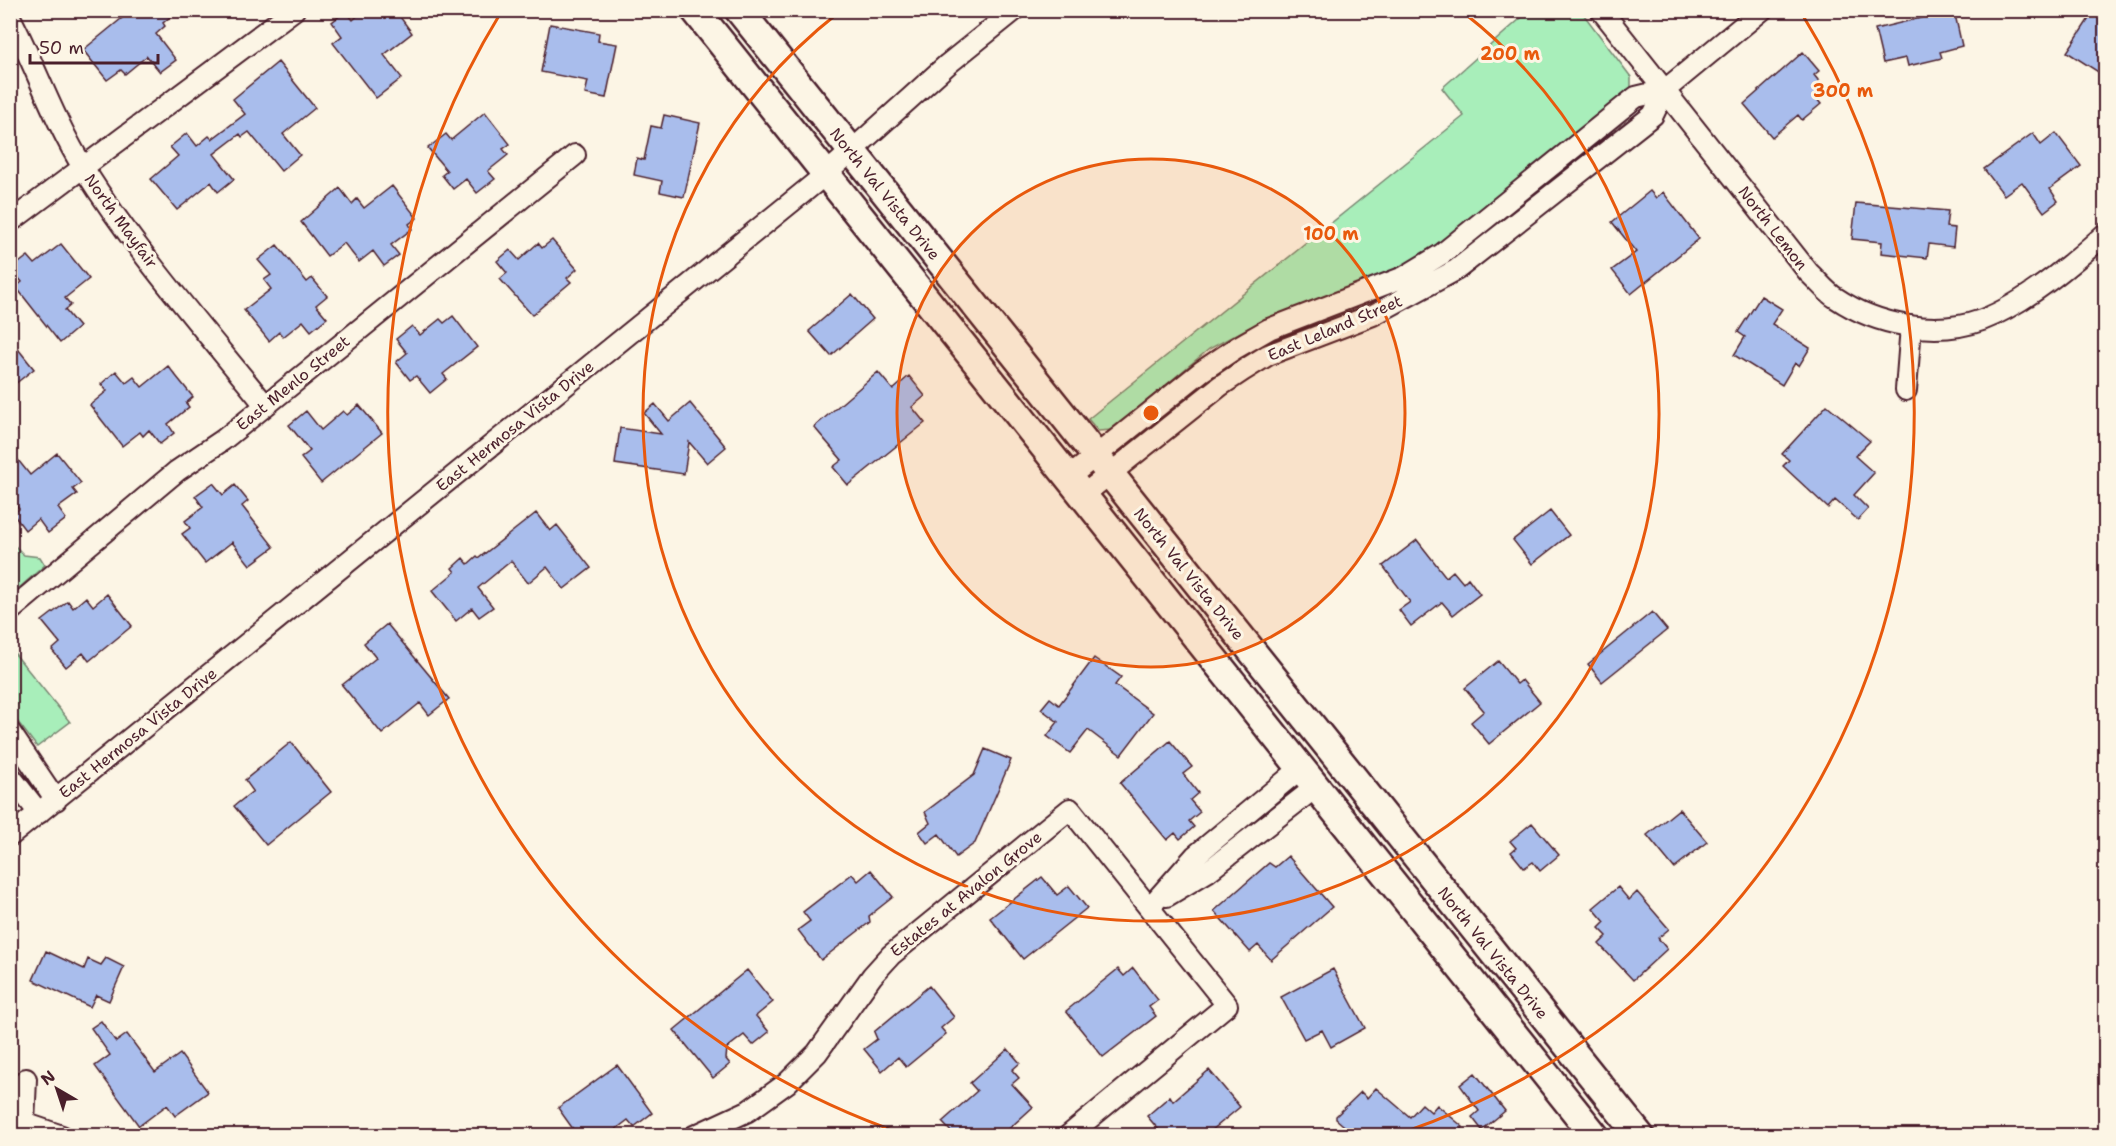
<svg xmlns="http://www.w3.org/2000/svg" width="2116" height="1146" font-family="'Shantell Sans',sans-serif">
<style>
.green{fill:#a8eeba;stroke:#798672;stroke-width:1.5}
.building{fill:#a9bdec;stroke:#4a1f2b;stroke-width:1.5}
.lines{fill:none;stroke-linecap:round;stroke-linejoin:round}
.street-casing{stroke:#4a1f2b;stroke-width:24}
.secondary-casing{stroke:#4a1f2b;stroke-width:32}
.street{stroke:#fcf5e5;stroke-width:20}
.secondary{stroke:#fcf5e5;stroke-width:27}
.ring{fill:none;stroke:#e8590c;stroke-width:3}
.labels{text-anchor:middle;dominant-baseline:central;stroke-width:6;stroke-linejoin:round;paint-order:stroke}
.street-label{font-size:16px;fill:#4a1f2b;stroke:#fcf5e5}
.centre{fill:#e8590c;stroke:#fcf5e5;stroke-width:3}
.ring-label{font-size:18px;text-anchor:middle;font-weight:bold;fill:#e8590c;stroke:#fcf5e5;stroke-width:6;stroke-linejoin:round;paint-order:stroke}
</style>
<rect width="100%" height="100%" fill="#fcf5e5"/>
<filter id="ink" filterUnits="userSpaceOnUse"><feTurbulence type="fractalNoise" baseFrequency=".0167" numOctaves="2"/><feDisplacementMap in="SourceGraphic" scale="12" xChannelSelector="R" yChannelSelector="G"/><feConvolveMatrix kernelMatrix="1 2 1 2 8 2 1 2 1" color-interpolation-filters="sRGB"/></filter>
<g filter="url(#ink)">
<path class="green" d="M 1529,11 L 1581,11 L 1631,77 L 1631,88 L 1445,239 L 1403,266 L 1248,328 L 1209,349 L 1112,430 L 1098,431 L 1088,419 L 1464,116 L 1442,88 Z
M 10,541 L 24,555 L 40,557 L 45,565 L 11,595 Z
M 11,649 L 70,722 L 37,747 L 11,713 Z"/>
<path class="building" d="M 132,10 L 178,10 L 163,23 L 165,26 L 156,34 L 176,60 L 160,72 L 147,56 L 125,74 L 121,70 L 107,80 L 83,50 Z
M 364,10 L 395,10 L 412,33 L 384,55 L 402,78 L 376,98 L 333,43 L 342,36 L 332,22 L 346,11 L 353,20 Z
M 1954,10 L 1962,46 L 1940,52 L 1942,58 L 1908,66 L 1906,58 L 1883,63 L 1875,29 Z
M 2094,11 L 2106,19 L 2106,77 L 2067,52 Z
M 550,24 L 599,33 L 598,41 L 617,44 L 606,98 L 585,94 L 588,81 L 541,72 Z
M 1803,52 L 1819,71 L 1814,75 L 1826,90 L 1816,98 L 1821,104 L 1802,120 L 1798,115 L 1772,137 L 1744,104 Z
M 278,62 L 315,108 L 283,134 L 300,155 L 281,171 L 249,132 L 242,137 L 240,134 L 214,154 L 234,179 L 218,192 L 211,182 L 177,210 L 151,179 L 178,156 L 170,147 L 187,133 L 197,146 L 209,136 L 212,139 L 245,114 L 233,99 Z
M 485,112 L 510,144 L 503,149 L 508,155 L 488,171 L 495,179 L 477,193 L 466,179 L 453,189 L 442,175 L 447,171 L 428,148 L 446,134 L 451,140 Z
M 664,115 L 700,123 L 684,197 L 660,192 L 662,181 L 634,175 L 637,158 L 644,160 L 651,126 L 661,128 Z
M 2033,133 L 2041,145 L 2056,133 L 2081,166 L 2050,189 L 2058,201 L 2044,212 L 2022,182 L 2004,195 L 1984,169 Z
M 392,186 L 417,218 L 409,224 L 412,229 L 391,245 L 399,255 L 384,266 L 373,251 L 359,262 L 344,243 L 327,256 L 301,222 L 340,188 L 352,204 L 357,199 L 364,208 Z
M 1650,191 L 1656,198 L 1663,192 L 1699,239 L 1631,294 L 1612,270 L 1636,252 L 1612,222 Z
M 1856,203 L 1948,211 L 1946,227 L 1955,228 L 1953,247 L 1929,244 L 1927,258 L 1881,253 L 1882,242 L 1852,239 Z
M 552,240 L 577,269 L 567,278 L 571,282 L 532,315 L 500,279 L 507,273 L 497,261 L 510,250 L 519,260 L 538,243 L 542,248 Z
M 61,244 L 89,279 L 65,298 L 71,305 L 65,310 L 79,327 L 60,343 L 16,287 L 22,282 L 11,269 L 28,256 L 35,264 Z
M 277,245 L 307,282 L 312,278 L 327,296 L 316,305 L 327,318 L 311,331 L 303,321 L 283,337 L 279,332 L 269,341 L 244,310 L 271,289 L 264,280 L 271,275 L 258,260 Z
M 852,294 L 873,319 L 831,356 L 809,331 Z
M 1761,296 L 1782,309 L 1772,324 L 1810,348 L 1799,366 L 1795,363 L 1782,385 L 1734,355 L 1745,337 L 1738,332 Z
M 453,316 L 477,347 L 443,374 L 447,379 L 430,393 L 416,376 L 410,380 L 396,362 L 407,353 L 396,339 L 412,326 L 420,335 L 440,319 L 444,323 Z
M 10,339 L 34,369 L 10,388 Z
M 168,366 L 193,397 L 186,403 L 189,407 L 168,424 L 174,433 L 160,444 L 149,430 L 143,436 L 140,432 L 122,446 L 90,405 L 107,391 L 101,384 L 116,371 L 126,383 L 134,377 L 142,387 Z
M 878,372 L 893,390 L 909,376 L 925,396 L 912,407 L 925,423 L 848,485 L 833,467 L 842,460 L 814,427 Z
M 690,403 L 726,447 L 707,463 L 689,442 L 684,474 L 615,464 L 620,428 L 661,434 L 644,413 L 655,404 L 669,421 Z
M 359,405 L 382,433 L 321,483 L 301,458 L 310,451 L 289,425 L 306,411 L 321,430 L 343,411 L 347,415 Z
M 1827,405 L 1870,441 L 1855,456 L 1874,473 L 1854,495 L 1868,509 L 1858,520 L 1835,500 L 1828,508 L 1783,466 L 1789,460 L 1782,454 Z
M 10,450 L 30,475 L 57,453 L 81,483 L 73,489 L 77,494 L 58,508 L 66,519 L 48,533 L 38,519 L 25,530 L 13,514 L 19,509 L 10,497 Z
M 213,483 L 223,495 L 235,485 L 248,501 L 242,506 L 274,547 L 250,565 L 232,542 L 205,563 L 182,534 L 190,528 L 185,521 L 203,507 L 195,496 Z
M 1550,511 L 1569,535 L 1532,564 L 1513,540 Z
M 536,513 L 550,531 L 557,525 L 591,568 L 564,589 L 547,567 L 528,583 L 511,561 L 478,588 L 493,607 L 479,617 L 472,608 L 456,621 L 432,591 L 455,572 L 452,568 L 463,558 L 468,564 L 477,556 L 479,558 Z
M 1417,540 L 1446,577 L 1453,571 L 1463,583 L 1468,578 L 1480,594 L 1453,615 L 1442,602 L 1411,626 L 1399,610 L 1410,602 L 1383,566 Z
M 107,594 L 132,626 L 89,661 L 83,653 L 66,667 L 52,650 L 60,643 L 42,621 L 68,601 L 73,608 L 86,597 L 93,606 Z
M 1652,612 L 1667,630 L 1602,682 L 1588,664 Z
M 387,624 L 449,699 L 429,715 L 420,703 L 382,734 L 342,685 L 376,658 L 364,643 Z
M 1094,658 L 1121,677 L 1115,685 L 1153,713 L 1121,755 L 1088,730 L 1070,753 L 1047,736 L 1058,722 L 1041,709 L 1050,698 L 1059,705 Z
M 1498,661 L 1517,684 L 1522,680 L 1540,702 L 1489,744 L 1471,722 L 1484,711 L 1465,688 Z
M 1170,741 L 1192,767 L 1183,774 L 1198,793 L 1190,800 L 1200,812 L 1189,821 L 1194,827 L 1180,839 L 1175,833 L 1167,840 L 1120,783 Z
M 291,742 L 331,792 L 266,845 L 234,806 L 253,791 L 245,780 Z
M 985,749 L 1011,760 L 975,843 L 956,857 L 939,834 L 927,843 L 919,832 L 930,823 L 925,812 L 974,775 Z
M 1679,809 L 1707,842 L 1674,868 L 1647,835 Z
M 1532,823 L 1559,855 L 1540,871 L 1533,862 L 1524,868 L 1511,852 L 1516,848 L 1510,841 Z
M 1288,856 L 1332,907 L 1271,960 L 1258,945 L 1250,952 L 1214,911 L 1269,863 L 1275,867 Z
M 871,870 L 893,897 L 869,916 L 870,922 L 821,960 L 798,930 L 810,921 L 803,912 L 852,874 L 858,881 Z
M 1042,877 L 1057,895 L 1069,886 L 1087,908 L 1023,959 L 990,918 Z
M 1618,887 L 1629,900 L 1637,892 L 1669,929 L 1658,938 L 1667,949 L 1633,980 L 1599,944 L 1607,936 L 1599,928 L 1605,922 L 1593,908 Z
M 46,951 L 84,969 L 88,959 L 101,965 L 106,958 L 124,967 L 109,1001 L 96,995 L 90,1007 L 33,980 Z
M 1133,968 L 1158,1000 L 1149,1007 L 1156,1016 L 1103,1057 L 1066,1011 L 1118,969 L 1124,976 Z
M 1333,969 L 1365,1028 L 1331,1047 L 1322,1030 L 1304,1039 L 1281,997 Z
M 747,970 L 773,1002 L 756,1016 L 769,1032 L 753,1045 L 744,1035 L 727,1048 L 726,1059 L 730,1064 L 713,1078 L 674,1030 Z
M 929,986 L 954,1017 L 941,1028 L 946,1034 L 906,1067 L 898,1057 L 882,1071 L 864,1049 L 877,1039 L 874,1032 Z
M 101,1021 L 116,1042 L 127,1034 L 155,1072 L 180,1054 L 208,1092 L 175,1116 L 167,1105 L 139,1126 L 95,1066 L 110,1055 L 91,1028 Z
M 1008,1049 L 1020,1063 L 1012,1070 L 1019,1078 L 1012,1084 L 1033,1107 L 1001,1136 L 955,1136 L 942,1122 L 977,1091 L 970,1083 Z
M 617,1065 L 652,1113 L 634,1127 L 628,1120 L 607,1136 L 578,1136 L 558,1108 Z
M 1209,1070 L 1240,1107 L 1205,1136 L 1164,1136 L 1147,1116 L 1170,1096 L 1173,1101 Z
M 1475,1073 L 1505,1111 L 1482,1130 L 1472,1117 L 1479,1111 L 1460,1085 Z
M 1376,1088 L 1410,1117 L 1422,1104 L 1431,1112 L 1437,1105 L 1463,1127 L 1455,1136 L 1356,1136 L 1336,1119 L 1336,1116 L 1361,1092 L 1367,1098 Z"/>
<g class="lines">
<g class="street-casing">
<path id="street" d="M 1601,10 L 1809,273 C 1818,281 1826,292 1836,298 C 1876,325 1935,337 1982,320 C 2024,304 2072,264 2106,233
M 10,17 C 36,67 54,121 84,169 C 137,253 203,328 265,405
M 10,222 L 294,10
M 1906,390 L 1911,326
M 1068,478 L 1202,371 L 1236,348 L 1269,329 L 1404,277 L 1442,254 L 1636,97 L 1665,90 L 1762,10
M 1082,496 L 1220,386 L 1244,370 L 1268,355 L 1373,315 L 1456,270 L 1653,115 L 1665,90
M 10,611 L 177,471 L 223,440 L 575,155
M 10,732 L 56,800
M 10,776 L 39,813
M 10,836 L 826,174 L 948,64 L 1015,10
M 1167,896 L 1207,872 L 1316,787
M 1150,907 L 1195,856 L 1301,768
M 24,1123 L 26,1079
M 10,1125 L 24,1123 L 62,1136
M 694,1136 L 748,1111 L 787,1083 L 817,1053 L 872,976 L 891,955 L 1070,809 L 1227,1005 L 1068,1136"/>
</g>
<g class="secondary-casing">
<path id="secondary" d="M 695,10 L 1595,1136
M 739,10 L 1640,1136"/>
</g>
<use href="#street" class="street"/>
<use href="#secondary" class="secondary"/>
</g>
</g>
<circle cx="1151" cy="413" r="254" fill="#e8590c" fill-opacity=".12"/>
<g class="ring">
<circle cx="1151" cy="413" r="254"/>
<path d="M1464 13A508 508 0 1 1 838 13"/>
<path d="M903 1134A763 763 0 0 1 500 14M1802 14A763 763 0 0 1 1399 1134"/>
</g>
<g class="labels">
<g class="street-label">
<text transform="translate(885 194) rotate(51)">North Val Vista Drive</text>
<text transform="translate(121 221) rotate(54)">North Mayfair</text>
<text transform="translate(1773 228) rotate(52)">North Lemon</text>
<text transform="translate(1335 328) rotate(-23)">East Leland Street</text>
<text transform="translate(293 383) rotate(-39)">East Menlo Street</text>
<text transform="translate(515 426) rotate(-39)">East Hermosa Vista Drive</text>
<text transform="translate(1189 574) rotate(51)">North Val Vista Drive</text>
<text transform="translate(138 733) rotate(-39)">East Hermosa Vista Drive</text>
<text transform="translate(966 894) rotate(-39)">Estates at Avalon Grove</text>
<text transform="translate(1493 953) rotate(51)">North Val Vista Drive</text>
</g>
</g>
<circle cx="1151" cy="413" r="9" class="centre"/>
<g class="ring-label">
<text x="1510" y="60">200 m</text>
<text x="1843" y="97">300 m</text>
<text x="1331" y="240">100 m</text>
</g>
<rect width="2116" height="1146" fill="none" stroke="#fcf5e5" stroke-width="36"/>
<rect x="18" y="18" width="2080" height="1110" fill="none" stroke="#4a1f2b" stroke-width="2" filter="url(#ink)"/>
<g transform="translate(57 1089) rotate(321)" stroke="#fcf5e5" stroke-width="4.5" paint-order="stroke">
<path d="M0-4.5L10 22L0 15L-10 22Z" fill="#4a1f2b"/>
<text y="-9" font-size="16" font-weight="bold" text-anchor="middle" fill="#4a1f2b">N</text>
</g>
<path d="M30 54v9h128v-9" fill="none" stroke="#4a1f2b" stroke-width="3"/>
<text x="39" y="54" font-size="18" fill="#4a1f2b" stroke="#fcf5e5" stroke-width="4.5" paint-order="stroke">50 m</text>
</svg>
